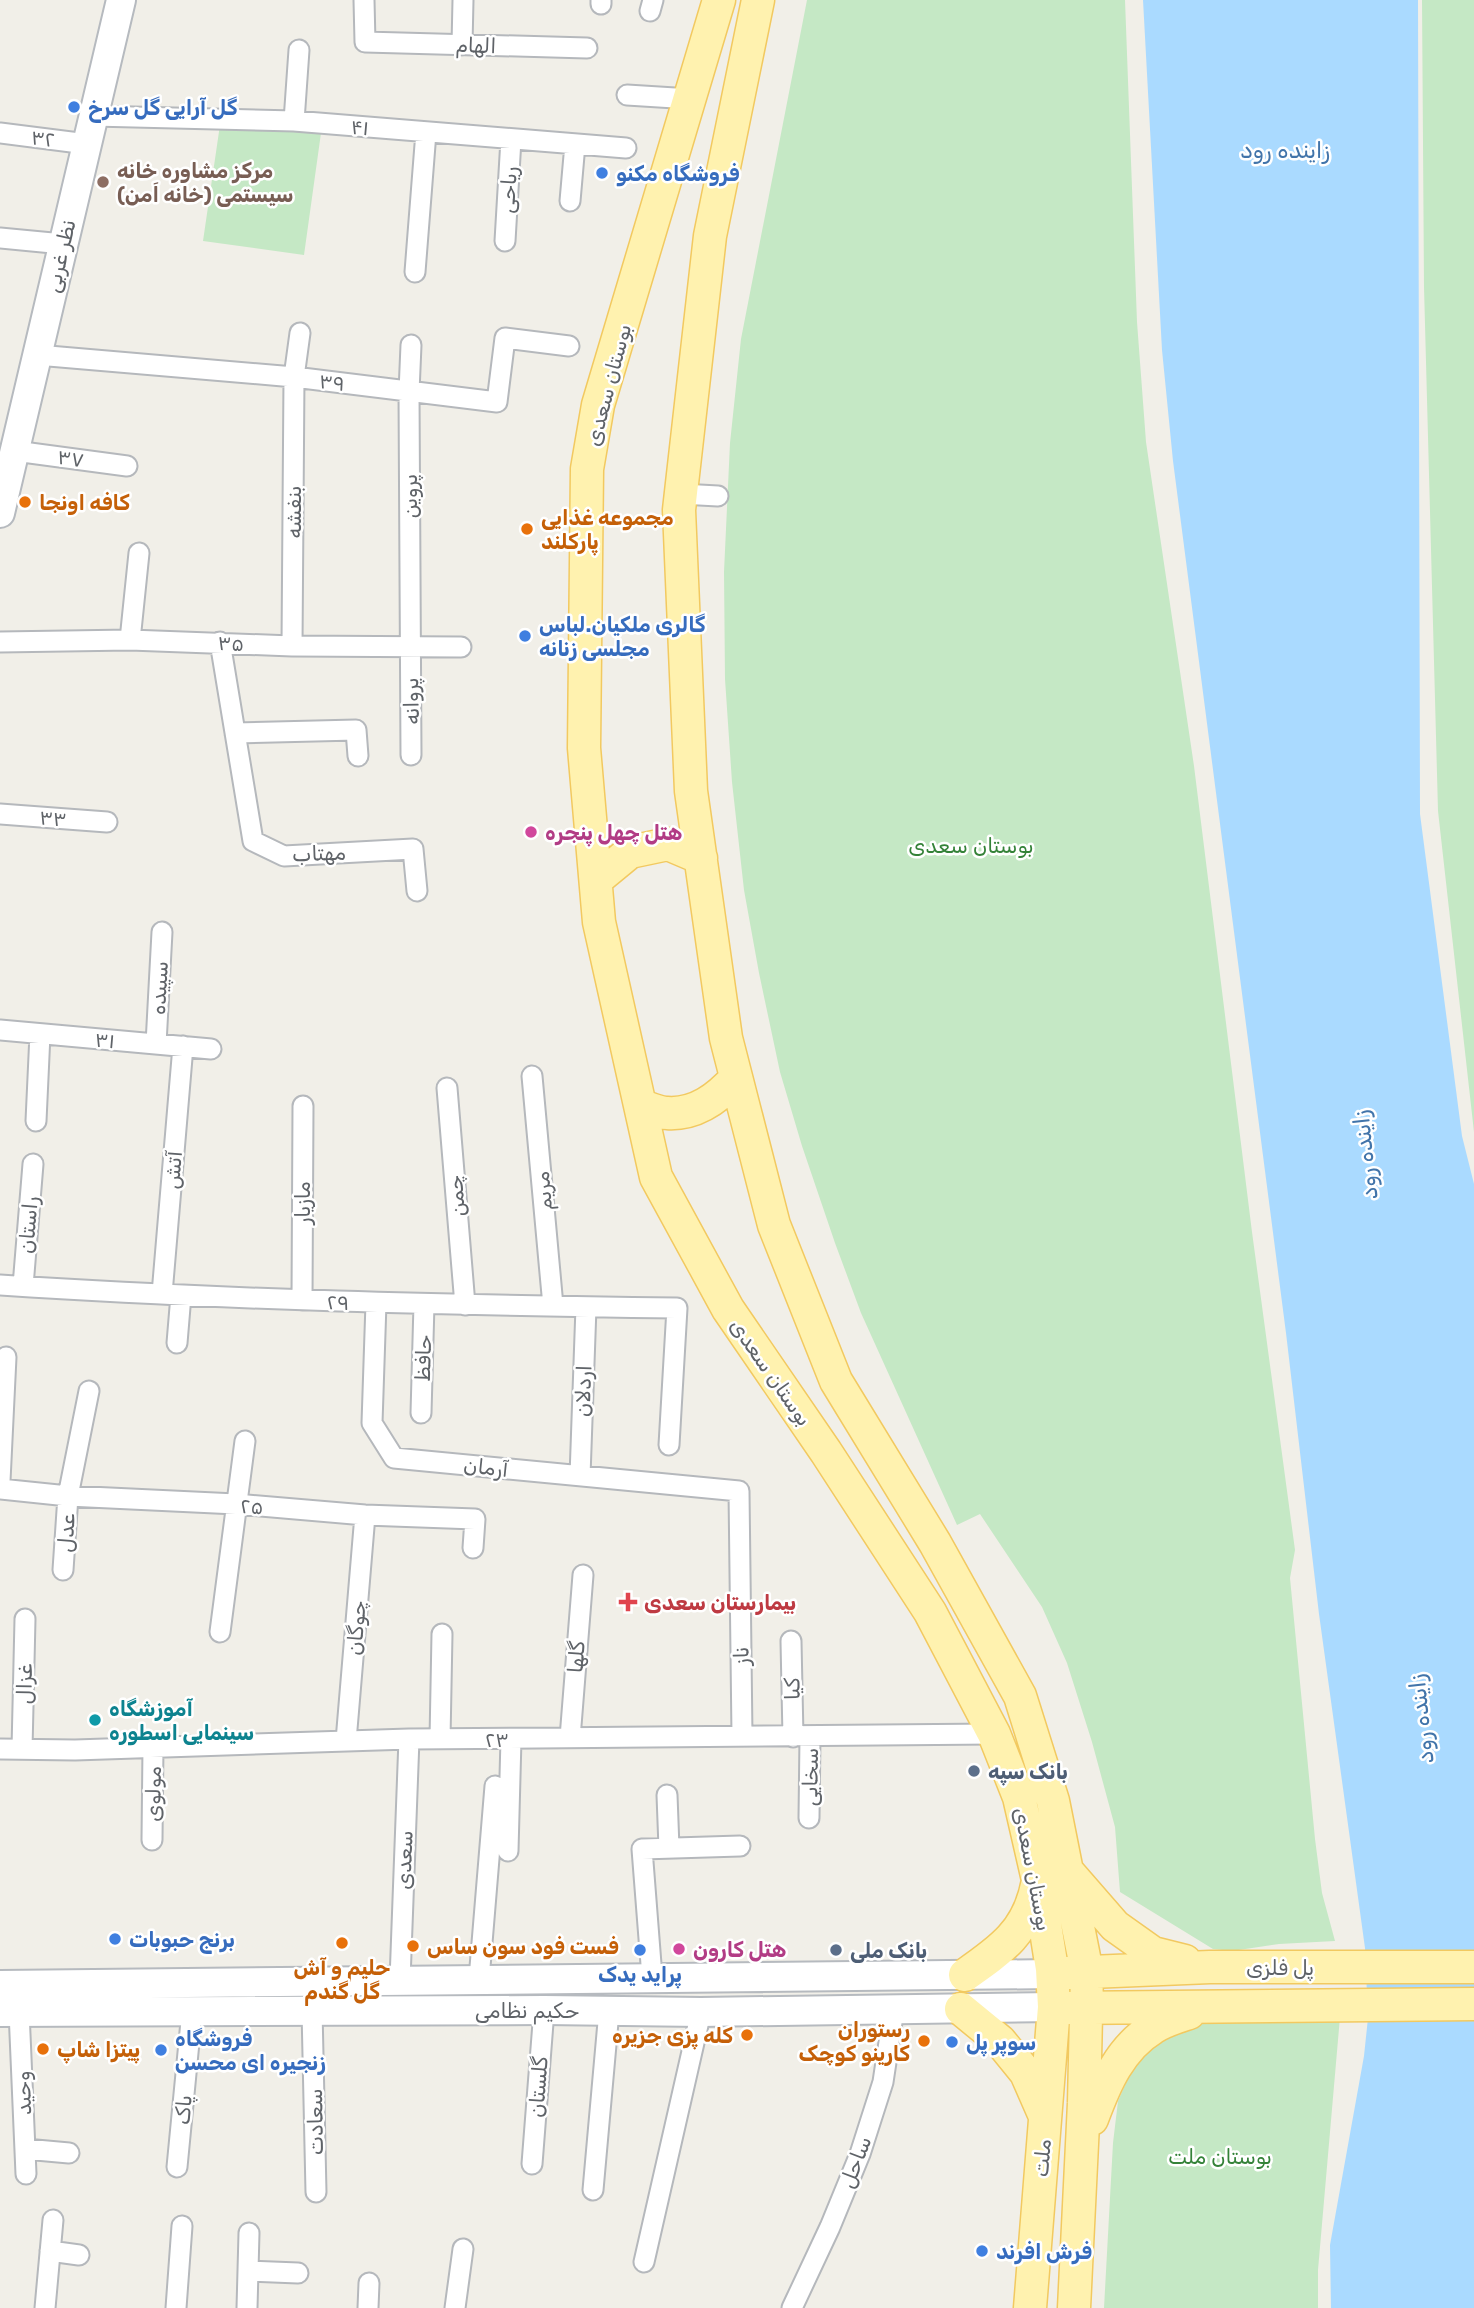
<svg xmlns="http://www.w3.org/2000/svg" width="1474" height="2308" font-family="Rubik,Vazirmatn,sans-serif">
<style>
.green{fill:#c5e8c5}
.water{fill:#aadaff}
.lines{fill:none;stroke-linecap:round;stroke-linejoin:round}
.street-casing{stroke:#b5b8bc;stroke-width:23}
.secondary-casing{stroke:#b6babf;stroke-width:32}
.primary-casing{stroke:#f2c960;stroke-width:35}
.street{stroke:#fff;stroke-width:19}
.secondary{stroke:#fff;stroke-width:28}
.primary{stroke:#fff2af;stroke-width:32}
.shop-dot{fill:#3f7fe0;stroke:#fff;stroke-width:2.5}
.education-dot{fill:#8d6e63;stroke:#fff;stroke-width:2.5}
.food-dot{fill:#e8710a;stroke:#fff;stroke-width:2.5}
.hotel-dot{fill:#d1479c;stroke:#fff;stroke-width:2.5}
.health-dot{fill:#e0444e;stroke:#fff;stroke-width:2.5}
.culture-dot{fill:#0f9aa8;stroke:#fff;stroke-width:2.5}
.service-dot{fill:#5c6f8a;stroke:#fff;stroke-width:2.5}
.labels{text-anchor:middle;dominant-baseline:central;stroke-width:5;stroke-linejoin:round;paint-order:stroke}
.street-label{font-size:21px;fill:#5f6368;stroke:#fff}
.shop-label{font-size:21px;font-weight:bold;fill:#366cbe;stroke:#fff;text-anchor:start}
.education-label{font-size:21px;font-weight:bold;fill:#785e54;stroke:#fff;text-anchor:start}
.food-label{font-size:21px;font-weight:bold;fill:#c56008;stroke:#fff;text-anchor:start}
.hotel-label{font-size:21px;font-weight:bold;fill:#b23c85;stroke:#fff;text-anchor:start}
.park-label{font-size:21px;fill:#348238;stroke:#fff}
.health-label{font-size:21px;font-weight:bold;fill:#be3a42;stroke:#fff;text-anchor:start}
.culture-label{font-size:21px;font-weight:bold;fill:#0d838f;stroke:#fff;text-anchor:start}
.service-label{font-size:21px;font-weight:bold;fill:#4e5e75;stroke:#fff;text-anchor:start}
.water-label{font-size:23px;font-style:italic;fill:#4174aa;stroke:#fff}
</style>
<rect width="100%" height="100%" fill="#f1efe8"/>
<path class="green" d="M 807,0 L 1125,0 L 1137,322 L 1146,442 L 1194,766 L 1252,1232 L 1295,1550 L 1290,1578 L 1315,1839 L 1322,1893 L 1335,1941 L 1279,1944 L 1232,1951 L 1213,1949 L 1120,1892 L 1115,1827 L 1092,1742 L 1067,1663 L 1042,1607 L 980,1514 L 957,1525 L 861,1313 L 835,1243 L 802,1146 L 780,1072 L 759,973 L 744,890 L 732,782 L 725,679 L 724,572 L 730,443 L 741,339 Z
M 1422,0 L 1474,0 L 1474,1132 L 1438,811 L 1424,287 Z
M 221,118 L 321,133 L 304,255 L 203,241 Z
M 1340,2017 L 1318,2270 L 1318,2308 L 1104,2308 L 1113,2143 L 1118,2101 L 1136,2060 L 1167,2035 L 1196,2024 Z"/>
<path class="water" d="M 1143,0 L 1418,0 L 1420,814 L 1462,1136 L 1474,1184 L 1474,2308 L 1331,2308 L 1330,2245 L 1364,2056 L 1368,2018 L 1365,1948 L 1319,1614 L 1286,1333 L 1173,461 L 1162,350 Z"/>
<g class="lines">
<g class="street-casing">
<path id="street" d="M 364,0 L 365,42 L 587,48
M 601,4 L 601,0
M 650,11 L 653,0
M 462,45 L 463,0
M 627,95 L 691,99
M 93,116 L 294,121 L 626,148
M 294,121 L 299,50
M 0,133 L 87,144
M 570,201 L 575,144
M 0,238 L 63,244
M 505,241 L 511,139
M 415,272 L 426,132
M 37,355 L 294,377 L 497,402 L 505,338 L 569,346
M 15,451 L 127,466
M 681,494 L 718,496
M 130,640 L 139,553
M 0,642 L 130,640 L 292,646 L 461,647
M 220,642 L 253,841 L 284,856 L 413,849 L 417,891
M 292,646 L 294,377 L 300,333
M 235,733 L 356,730 L 358,756
M 411,755 L 409,392 L 411,345
M 0,814 L 107,822
M 0,1030 L 211,1049
M 156,1044 L 162,932
M 532,1076 L 553,1306
M 447,1088 L 465,1305
M 36,1121 L 40,1034
M 0,1285 C 225,1300 451,1305 677,1308 L 669,1445
M 23,1286 L 33,1164
M 162,1294 L 183,1046
M 302,1300 L 303,1106
M 376,1303 L 372,1423 L 394,1458 L 739,1491 L 742,1736
M 177,1343 L 181,1295
M 421,1413 L 424,1304
M 580,1476 L 586,1307
M 0,1481 L 6,1357
M 0,1489 L 68,1496 L 236,1504 L 365,1515 L 475,1519 L 473,1548
M 63,1570 L 68,1496 L 89,1391
M 220,1632 L 245,1441
M 791,1641 L 793,1737
M 570,1738 L 583,1575
M 440,1739 L 442,1634
M 346,1741 L 365,1515
M 0,1749 L 75,1750 L 409,1739 L 994,1734
M 22,1749 L 25,1619
M 667,1795 L 669,1848
M 809,1818 L 810,1737
M 152,1840 L 153,1747
M 508,1851 L 511,1739
M 652,1977 L 642,1849 L 740,1846
M 479,1979 L 495,1786
M 400,1980 L 409,1739
M 312,2010 L 316,2192
M 19,2011 L 26,2174
M 25,2149 L 69,2153
M 532,2164 L 544,2010
M 177,2167 L 192,2011
M 593,2190 L 609,2011
M 50,2251 L 79,2255
M 644,2262 L 701,2012
M 248,2271 L 298,2273
M 45,2308 L 53,2220
M 176,2308 L 182,2226
M 247,2308 L 249,2233
M 368,2308 L 369,2283
M 455,2308 L 463,2249
M 792,2308 L 830,2227 L 860,2154 L 883,2082 L 894,2009"/>
</g>
<g class="secondary-casing">
<path id="secondary" d="M 0,513 L 121,0
M 0,1985 L 1052,1974
M 0,2012 L 544,2010 L 701,2012 L 1054,2007"/>
</g>
<g class="primary-casing">
<path id="primary" d="M 719,0 L 598,405 L 587,469 L 584,748 L 599,922 L 656,1177 L 728,1309 L 826,1452 L 930,1612 L 994,1734 L 1019,1797 L 1038,1880 L 1052,1969 L 1054,2007 L 1030,2308
M 758,0 L 710,236 L 679,510 L 691,791 L 726,1038 L 774,1225 L 836,1381 L 935,1543 L 1020,1696 L 1053,1801 L 1087,1972 L 1084,2103 L 1074,2308
M 596,880 L 630,852 L 668,844 L 701,858
M 640,1105 C 648,1108 659,1113 667,1113 C 696,1115 718,1098 736,1078
M 1068,1872 L 1115,1926 L 1153,1953 L 1185,1961
M 1066,1973 L 1210,1967 L 1474,1967
M 965,1975 C 1001,1950 1028,1931 1037,1885
M 1066,2008 L 1474,2004
M 961,2009 L 1000,2041 L 1026,2073 L 1044,2114
M 1092,2119 C 1105,2084 1120,2048 1153,2028 C 1163,2021 1177,2017 1189,2013"/>
</g>
<use href="#street" class="street"/>
<use href="#secondary" class="secondary"/>
<use href="#primary" class="primary"/>
</g>
<g class="shop-dot">
<circle cx="74" cy="107" r="7"/>
<circle cx="602" cy="173" r="7"/>
<circle cx="525" cy="636" r="7"/>
<circle cx="115" cy="1939" r="7"/>
<circle cx="640" cy="1950" r="7"/>
<circle cx="952" cy="2042" r="7"/>
<circle cx="161" cy="2050" r="7"/>
<circle cx="982" cy="2251" r="7"/>
</g>
<circle class="education-dot" cx="103" cy="182" r="7"/>
<g class="food-dot">
<circle cx="25" cy="502" r="7"/>
<circle cx="527" cy="529" r="7"/>
<circle cx="342" cy="1943" r="7"/>
<circle cx="413" cy="1946" r="7"/>
<circle cx="747" cy="2035" r="7"/>
<circle cx="924" cy="2041" r="7"/>
<circle cx="43" cy="2049" r="7"/>
</g>
<g class="hotel-dot">
<circle cx="531" cy="832" r="7"/>
<circle cx="679" cy="1949" r="7"/>
</g>
<path class="health-dot" d="M624.5 1591.5h7v7h7v7h-7v7h-7v-7h-7v-7h7z"/>
<circle class="culture-dot" cx="95" cy="1720" r="7"/>
<g class="service-dot">
<circle cx="974" cy="1771" r="7"/>
<circle cx="836" cy="1950" r="7"/>
</g>
<g class="labels">
<g class="street-label">
<text transform="translate(476 45) rotate(2)">الهام</text>
<text transform="translate(360 127) rotate(5)">۴۱</text>
<text transform="translate(43 138) rotate(7)">۳۲</text>
<text transform="translate(508 190) rotate(-86)">ریاحی</text>
<text transform="translate(60 256) rotate(-77)">نظر غربی</text>
<text transform="translate(332 382) rotate(7)">۳۹</text>
<text transform="translate(608 385) rotate(-75)">بوستان سعدی</text>
<text transform="translate(71 458) rotate(8)">۳۷</text>
<text transform="translate(409 496) rotate(-90)">پروین</text>
<text transform="translate(293 512) rotate(-90)">بنفشه</text>
<text transform="translate(231 643) rotate(3)">۳۵</text>
<text transform="translate(411 701) rotate(-91)">پروانه</text>
<text transform="translate(53 818) rotate(5)">۳۳</text>
<text transform="translate(319 853) rotate(-2)">مهتاب</text>
<text transform="translate(159 988) rotate(-87)">سپیده</text>
<text transform="translate(105 1040) rotate(5)">۳۱</text>
<text transform="translate(173 1170) rotate(-85)">آتش</text>
<text transform="translate(543 1191) rotate(-95)">مریم</text>
<text transform="translate(456 1196) rotate(-95)">چمن</text>
<text transform="translate(302 1203) rotate(-90)">مازیار</text>
<text transform="translate(28 1225) rotate(-85)">راستان</text>
<text transform="translate(338 1302) rotate(2)">۲۹</text>
<text transform="translate(423 1358) rotate(-88)">حافظ</text>
<text transform="translate(771 1372) rotate(55)">بوستان سعدی</text>
<text transform="translate(583 1391) rotate(-88)">اردلان</text>
<text transform="translate(486 1467) rotate(6)">آرمان</text>
<text transform="translate(252 1506) rotate(4)">۲۵</text>
<text transform="translate(66 1533) rotate(-86)">عدل</text>
<text transform="translate(356 1628) rotate(-85)">چوگان</text>
<text transform="translate(741 1656) rotate(-91)">ناز</text>
<text transform="translate(576 1657) rotate(-86)">گلها</text>
<text transform="translate(24 1684) rotate(-89)">غزال</text>
<text transform="translate(792 1689) rotate(-91)">کیا</text>
<text x="497" y="1739">۲۳</text>
<text transform="translate(810 1777) rotate(-89)">سخایی</text>
<text transform="translate(153 1794) rotate(-89)">مولوی</text>
<text transform="translate(404 1860) rotate(-88)">سعدی</text>
<text transform="translate(1033 1869) rotate(79)">بوستان سعدی</text>
<text x="1280" y="1967">پل فلزی</text>
<text x="527" y="2010">حکیم نظامی</text>
<text transform="translate(538 2087) rotate(-86)">گلستان</text>
<text transform="translate(23 2093) rotate(-92)">وحید</text>
<text transform="translate(183 2110) rotate(-85)">پاک</text>
<text transform="translate(315 2122) rotate(-91)">سعادت</text>
<text transform="translate(1042 2158) rotate(-85)">ملت</text>
<text transform="translate(855 2162) rotate(-69)">ساحل</text>
</g>
<g class="shop-label">
<text x="88" y="107">گل آرایی گل سرخ</text>
<text x="616" y="173">فروشگاه مکنو</text>
<text x="539" y="624">گالری ملکیان.لباس<tspan x="539" dy="24">مجلسی زنانه</tspan></text>
<text x="129" y="1939">برنج حبوبات</text>
<text x="640" y="1974" text-anchor="middle">پراید یدک</text>
<text x="175" y="2038">فروشگاه<tspan x="175" dy="24">زنجیره ای محسن</tspan></text>
<text x="966" y="2042">سوپر پل</text>
<text x="996" y="2251">فرش افرند</text>
</g>
<g class="education-label">
<text x="117" y="170">مرکز مشاوره خانه<tspan x="117" dy="24">سیستمی (خانه اَمن)</tspan></text>
</g>
<g class="food-label">
<text x="39" y="502">کافه اونجا</text>
<text x="541" y="517">مجموعه غذایی<tspan x="541" dy="24">پارکلند</tspan></text>
<text x="427" y="1946">فست فود سون ساس</text>
<text x="342" y="1967" text-anchor="middle">حلیم و آش<tspan x="342" dy="24">گل گندم</tspan></text>
<text x="910" y="2029" text-anchor="end">رستوران<tspan x="910" dy="24">کارینو کوچک</tspan></text>
<text x="733" y="2035" text-anchor="end">کله پزی جزیره</text>
<text x="57" y="2049">پیتزا شاپ</text>
</g>
<g class="hotel-label">
<text x="545" y="832">هتل چهل پنجره</text>
<text x="693" y="1949">هتل کارون</text>
</g>
<g class="park-label">
<text x="971" y="845">بوستان سعدی</text>
<text x="1220" y="2156">بوستان ملت</text>
</g>
<g class="health-label">
<text x="644" y="1602">بیمارستان سعدی</text>
</g>
<g class="culture-label">
<text x="109" y="1708">آموزشگاه<tspan x="109" dy="24">سینمایی اسطوره</tspan></text>
</g>
<g class="service-label">
<text x="988" y="1771">بانک سپه</text>
<text x="850" y="1950">بانک ملی</text>
</g>
<g class="water-label">
<text x="1285" y="150">زاینده رود</text>
<text transform="translate(1365 1155) rotate(-96)">زاینده رود</text>
<text transform="translate(1421 1719) rotate(-96)">زاینده رود</text>
</g>
</g>
</svg>
